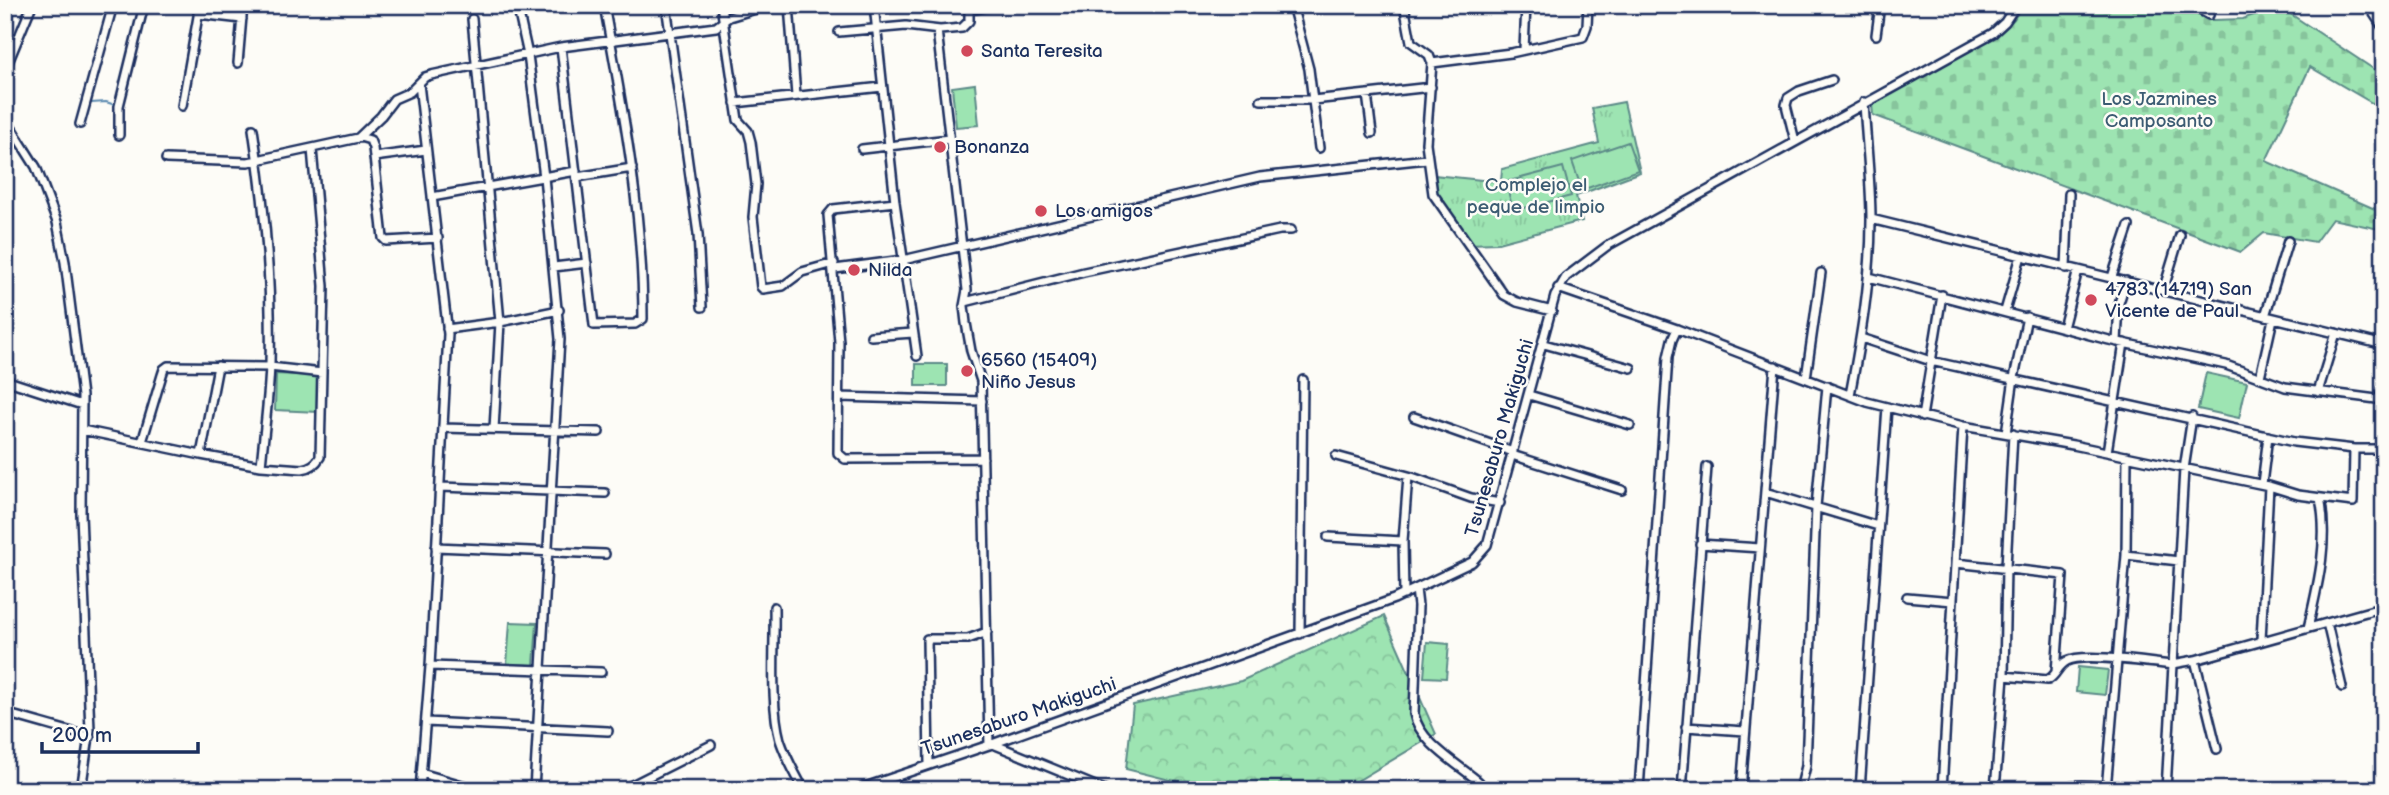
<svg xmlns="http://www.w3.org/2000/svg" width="2389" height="795" font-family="'Balsamiq Sans',sans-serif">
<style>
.grass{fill:url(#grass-tufts);stroke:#5c8a88;stroke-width:2}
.forest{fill:url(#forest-crowns);stroke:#5c8a88;stroke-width:2}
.cemetery{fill:url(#cemetery-stones);stroke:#5c8a88;stroke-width:2}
.garden{fill:#9de4b2;stroke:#5c8a88;stroke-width:2}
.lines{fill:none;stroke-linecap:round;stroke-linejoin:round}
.stream{stroke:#5b8ab0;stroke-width:2}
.minor-casing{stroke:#1b2f5e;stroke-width:12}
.minor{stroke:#fdfcf7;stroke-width:7}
.poi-dot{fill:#d1495b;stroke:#fdfcf7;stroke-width:2.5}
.labels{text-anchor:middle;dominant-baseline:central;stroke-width:5;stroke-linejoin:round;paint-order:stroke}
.poi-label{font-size:19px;fill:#1b2f5e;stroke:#fdfcf7;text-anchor:start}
.park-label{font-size:19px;fill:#3c5c73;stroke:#fdfcf7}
.street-label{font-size:19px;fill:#1b2f5e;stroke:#fdfcf7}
</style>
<defs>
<pattern id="grass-tufts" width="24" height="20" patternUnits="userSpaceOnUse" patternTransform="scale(1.75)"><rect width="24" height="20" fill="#9de4b2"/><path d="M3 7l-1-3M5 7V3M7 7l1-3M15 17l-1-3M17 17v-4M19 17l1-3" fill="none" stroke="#87c49c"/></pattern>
<pattern id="forest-crowns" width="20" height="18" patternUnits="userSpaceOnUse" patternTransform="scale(1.75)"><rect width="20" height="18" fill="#9de4b2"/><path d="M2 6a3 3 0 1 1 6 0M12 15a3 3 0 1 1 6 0" fill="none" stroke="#87c49c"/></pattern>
<pattern id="cemetery-stones" width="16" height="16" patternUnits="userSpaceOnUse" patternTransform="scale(1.75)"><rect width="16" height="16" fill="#9de4b2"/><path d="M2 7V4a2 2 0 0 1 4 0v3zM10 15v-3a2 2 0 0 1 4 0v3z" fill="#87c49c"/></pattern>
</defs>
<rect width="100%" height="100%" fill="#fdfcf7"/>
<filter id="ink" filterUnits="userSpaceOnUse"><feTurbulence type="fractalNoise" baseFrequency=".0143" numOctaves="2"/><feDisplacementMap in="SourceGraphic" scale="14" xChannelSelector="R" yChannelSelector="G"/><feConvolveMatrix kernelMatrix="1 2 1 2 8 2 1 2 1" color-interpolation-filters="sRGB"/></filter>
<g filter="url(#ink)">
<path class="grass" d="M 1624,102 L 1640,172 L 1576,196 L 1582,221 L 1498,243 L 1468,244 L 1437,194 L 1433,175 L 1501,182 L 1502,169 L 1599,143 L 1592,108 Z"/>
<path class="forest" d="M 1384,616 L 1436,734 L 1342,790 L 1210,790 L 1126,769 L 1133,705 L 1241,681 Z"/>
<path class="cemetery" d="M 2022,5 L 2088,5 L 2090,9 L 2097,5 L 2184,5 L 2213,20 L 2243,19 L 2259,13 L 2261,5 L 2277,5 L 2384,76 L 2384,110 L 2310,67 L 2266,161 L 2384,213 L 2384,230 L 2332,219 L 2315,242 L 2264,233 L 2241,252 L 1873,115 L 1872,104 L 1996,36 L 2014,19 Z"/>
<path class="garden" d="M 975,84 L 979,125 L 956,127 L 952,87 Z
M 1628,142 L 1638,170 L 1582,190 L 1572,161 Z
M 1563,167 L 1571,196 L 1513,211 L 1506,182 Z
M 916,364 L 947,364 L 947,386 L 916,386 Z
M 2206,373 L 2247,382 L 2239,418 L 2198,409 Z
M 276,374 L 319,376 L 318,412 L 275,410 Z
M 510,622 L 537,623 L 534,665 L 507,664 Z
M 1427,642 L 1449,644 L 1446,678 L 1424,677 Z
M 2078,667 L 2108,670 L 2105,695 L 2076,692 Z"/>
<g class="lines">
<path class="stream" d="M 91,103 L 106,102 L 115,105"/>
<g class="minor-casing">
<path id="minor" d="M 517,5 L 528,55 L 544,177 L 560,339 L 534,790
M 666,5 L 698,234 L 702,307
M 721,5 L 738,120 L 748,131 L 751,142 L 756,184 L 753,217 L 761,287 L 763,289 L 783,286 L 802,272 L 834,263
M 789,5 L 796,96
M 874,5 L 895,202 L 917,356
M 1292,5 L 1309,69 L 1319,148
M 1404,5 L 1411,42 L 1429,55 L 1432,63 L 1426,143 L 1433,194 L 1504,295 L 1517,302 L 1552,311
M 2191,5 L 2209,15
M 2368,5 L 2384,29
M 969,10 L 997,5
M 198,14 L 242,19
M 472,19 L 500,322 L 494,429
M 937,30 L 967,290 L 964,306 L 966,323 L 971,351 L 981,381 L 989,745
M 839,32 L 906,26 L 940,30 L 962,28 L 969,21 L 969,5
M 1876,35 L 1880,5
M 561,47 L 594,325 L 635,324 L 643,319 C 643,213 623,109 604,5
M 1524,49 L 1526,5
M 238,63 L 243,5
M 1432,63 L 1511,53 L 1583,37 L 1587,26 L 1588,5
M 5,70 L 32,5
M 419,84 L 448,334 L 430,666 L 420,790
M 1367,94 L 1372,133
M 1261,100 L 1313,100 L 1431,87
M 735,103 L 882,87
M 182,106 L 200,5
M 5,118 L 36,167 L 57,222 L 65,262 L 82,396 L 81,514 L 90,730 L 81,790
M 80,124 L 113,5
M 253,129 C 265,207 272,285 270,364 C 269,398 264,432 261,466
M 119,135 L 119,106 L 144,5
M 360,137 L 370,140 L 373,148 L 383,238 L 386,241 L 438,238
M 1795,141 L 1786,105 L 1788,98 L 1799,91 L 1832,80
M 862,149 L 949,139
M 374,157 L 426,150
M 166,159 L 248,162 L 358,138 L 381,116 L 394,99 L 410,92 L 425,77 L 431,75 L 561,47 L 716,27 L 729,17 L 769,5
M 577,177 L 632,168
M 432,197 L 576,171
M 895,202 L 833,209 L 828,215 L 839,342 L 838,453 L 845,459 L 983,458
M 1871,219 L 2384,345
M 554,267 L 587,263
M 2066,268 L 2069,194
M 835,269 L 903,260 L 1260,177 L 1427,159
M 1869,277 L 2109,340 L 2226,365 L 2285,387 L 2384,400
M 2112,277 L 2129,226
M 1558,288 L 1677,329 L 1867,402 L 1963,426 L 2073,445 L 2269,486 L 2298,495 L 2353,502 L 2354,449
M 2163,291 L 2180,235
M 965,302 L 1084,272 L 1280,230 L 1291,230
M 2005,311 L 2021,256
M 2265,316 L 2288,241
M 2063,328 L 2078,270
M 447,329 L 500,322 L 559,310
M 871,336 L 913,333
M 1861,338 L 1931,361 L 2294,442 L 2354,449 L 2384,449
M 2117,342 L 2119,303 L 2126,281
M 1544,344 L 1631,368
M 2260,377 L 2273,319
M 1806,378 L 1821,273
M 5,380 L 82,405
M 2318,392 L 2336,333
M 1529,395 L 1630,425
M 1850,395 C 1861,337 1871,280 1871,220 C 1871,181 1866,142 1864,102
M 839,397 L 982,401
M 2380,400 L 2384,381
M 1414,417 L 1513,452
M 1922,417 L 1942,295
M 443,428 L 599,432
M 82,430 L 201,455 L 261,466 L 302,469 C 311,468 316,464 320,457 L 324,286 L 312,149
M 2006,433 L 2014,378 L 2027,317
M 142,442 L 162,375 L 164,369 L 168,366 L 270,367 L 322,373
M 2107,452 L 2124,343
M 201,455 L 218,366
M 1512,455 L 1622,490
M 1336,456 L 1412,477 L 1471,498 L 1500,503
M 2262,484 L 2268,436
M 440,487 L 605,493
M 1765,492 L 1878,526
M 1328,537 L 1403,541
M 1700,544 L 1760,548
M 436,547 L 605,554
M 2126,555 L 2179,561
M 1956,563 L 2063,575 L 2056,672
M 1416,589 L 1418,606 L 1414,714 C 1419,742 1458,764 1479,782 L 1485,790
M 1404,595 L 1403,541 L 1408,476
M 1907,597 L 1953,601
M 774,607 C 775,646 770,703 780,740 C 786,758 795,774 804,790
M 2327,623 L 2342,687
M 2308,628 C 2318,585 2329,542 2320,498
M 1300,634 L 1303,380
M 2261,640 L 2269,486
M 2195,660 L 2217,749
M 2173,664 L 2195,660 L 2384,607
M 430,666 L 601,672
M 2004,676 L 2048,680 C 2057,675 2058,665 2067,661 C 2083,652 2152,663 2173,665
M 5,713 L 90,737
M 426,722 L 608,731
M 1686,727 L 1745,731
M 993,744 L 1105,790
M 929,765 L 927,639 L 968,639 L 987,632
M 421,773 L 469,787 L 593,790
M 622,790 L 711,745
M 856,790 L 992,744 L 1394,599 L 1472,562 L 1487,545 L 1555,296 L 1566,277 L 1607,246 L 1993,33 L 2005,22 L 2016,5
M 1639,790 L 1668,357 L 1672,340 L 1677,329
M 1682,790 L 1707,467
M 1741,790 L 1775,366
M 1800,790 L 1806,766 L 1816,507 L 1827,386
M 1860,790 L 1887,407
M 1942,790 L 1963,426
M 1995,790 L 2004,676 L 2006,567 L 2013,434
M 2053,790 C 2072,781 2110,787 2130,790
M 2106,790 L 2126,555 L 2127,456
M 2166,790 L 2184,469 L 2192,417"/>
</g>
<use href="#minor" class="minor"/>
</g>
</g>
<g class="poi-dot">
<circle cx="967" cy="51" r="7"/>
<circle cx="940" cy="147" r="7"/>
<circle cx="1041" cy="211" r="7"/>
<circle cx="854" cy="270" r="7"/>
<circle cx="2091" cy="300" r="7"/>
<circle cx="967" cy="371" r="7"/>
</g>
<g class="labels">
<g class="poi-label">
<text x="981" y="51">Santa Teresita</text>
<text x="954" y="147">Bonanza</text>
<text x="1055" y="211">Los amigos</text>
<text x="868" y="270">Nilda</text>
<text x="2105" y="289">4783 (14719) San<tspan x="2105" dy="22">Vicente de Paul</tspan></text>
<text x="981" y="360">6560 (15409)<tspan x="981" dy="22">Niño Jesus</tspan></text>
</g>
<g class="park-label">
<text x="2159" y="99">Los Jazmines<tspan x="2159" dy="22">Camposanto</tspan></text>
<text x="1536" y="185">Complejo el<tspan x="1536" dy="22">peque de limpio</tspan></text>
</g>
<g class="street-label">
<text transform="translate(1500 438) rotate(-74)">Tsunesaburo Makiguchi</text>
<text transform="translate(1019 717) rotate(-19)">Tsunesaburo Makiguchi</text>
</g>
</g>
<rect width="2389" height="795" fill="none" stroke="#fdfcf7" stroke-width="28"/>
<rect x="14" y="14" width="2361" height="767" fill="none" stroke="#1b2f5e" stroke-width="2.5" filter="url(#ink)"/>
<path d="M42 742v10h156v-10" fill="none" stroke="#1b2f5e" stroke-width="3.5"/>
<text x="52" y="742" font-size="21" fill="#1b2f5e" stroke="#fdfcf7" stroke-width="5" paint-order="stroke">200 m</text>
</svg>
